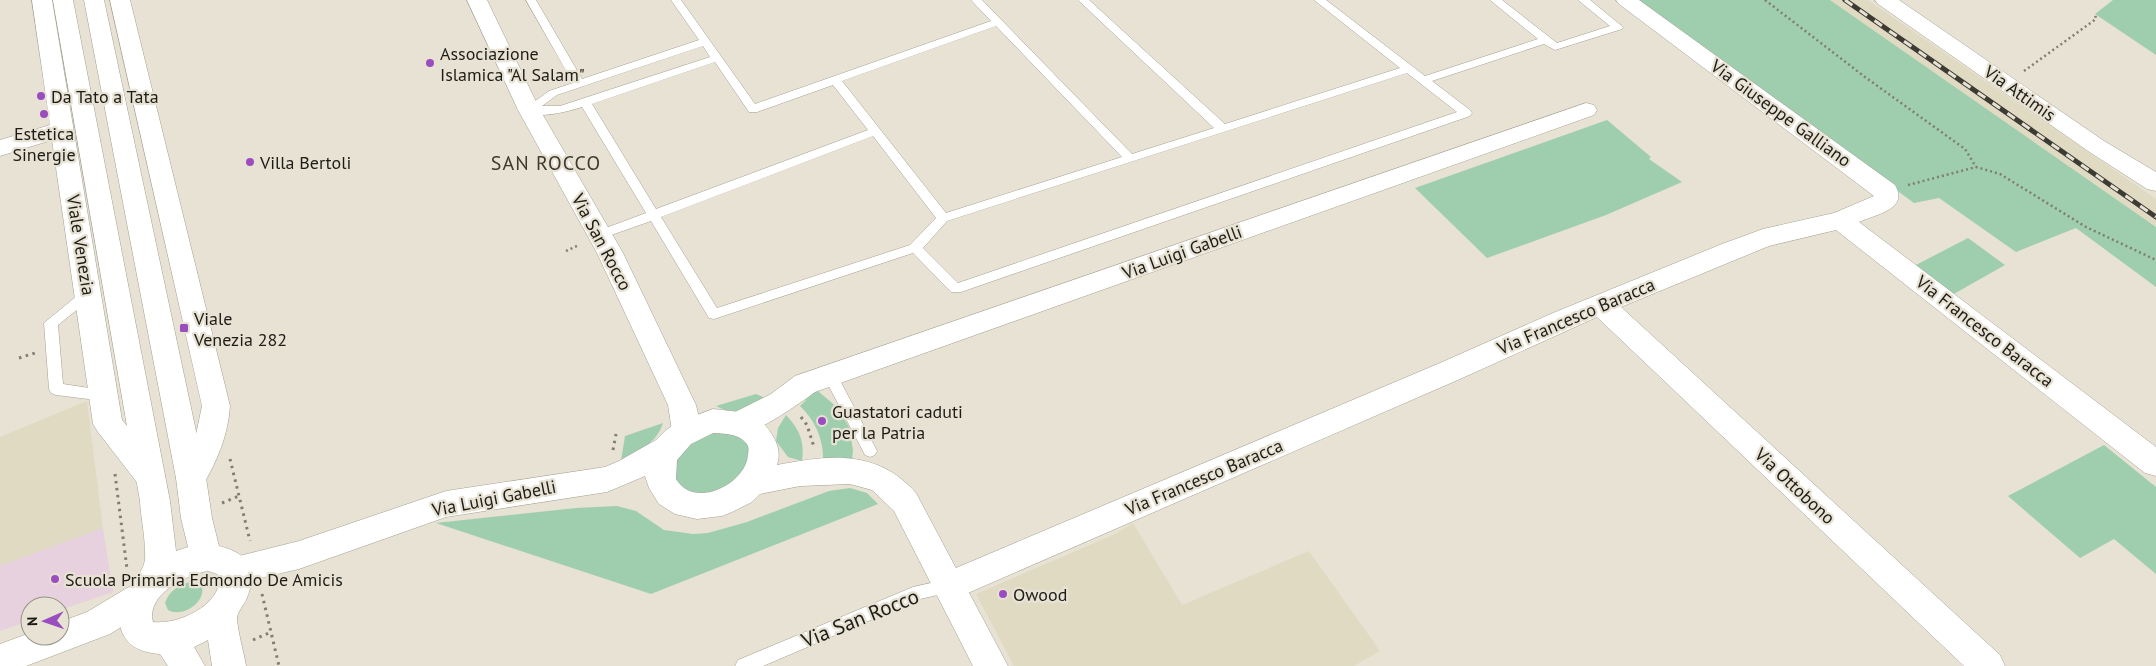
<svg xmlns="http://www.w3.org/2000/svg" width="2156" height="666" font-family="'PT Sans',sans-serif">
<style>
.built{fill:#e0dac3}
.education{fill:#e7d1df}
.green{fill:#9fceae}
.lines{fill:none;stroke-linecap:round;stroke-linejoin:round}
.service-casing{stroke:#a4a091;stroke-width:1}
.minor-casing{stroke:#a4a091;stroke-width:1}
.tertiary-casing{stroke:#a4a091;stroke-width:1}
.primary-casing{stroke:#a4a091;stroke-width:1}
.path-far1{stroke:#807d73;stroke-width:2.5;stroke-dasharray:2 3;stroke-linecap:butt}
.path{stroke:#807d73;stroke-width:3;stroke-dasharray:2.5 4.5;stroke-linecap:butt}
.service{fill:#fff;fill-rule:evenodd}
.minor{fill:#fff;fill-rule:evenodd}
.tertiary{fill:#fff;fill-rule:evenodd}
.primary{fill:#fff;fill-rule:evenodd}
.rail-casing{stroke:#3d3c34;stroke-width:5}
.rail{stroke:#e7e2d3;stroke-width:3;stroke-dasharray:9;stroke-linecap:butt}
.poi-dot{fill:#9a4dbf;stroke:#e7e2d3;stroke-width:2}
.labels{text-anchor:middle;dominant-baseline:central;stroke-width:4.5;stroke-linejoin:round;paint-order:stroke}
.poi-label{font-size:18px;fill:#1d1c16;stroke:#e7e2d3;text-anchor:start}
.street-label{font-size:18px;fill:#1d1c16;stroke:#e7e2d3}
.quarter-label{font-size:20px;letter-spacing:1px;fill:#3e3b2e;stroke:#e7e2d3}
.near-street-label{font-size:21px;fill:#1d1c16;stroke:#e7e2d3}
</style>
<rect width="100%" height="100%" fill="#e7e2d3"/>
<path class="built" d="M 1830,0 L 1868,0 L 2156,199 L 2156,227 Z
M 87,401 L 103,528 L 0,566 L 0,437 Z
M 1133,523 L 1182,605 L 1309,551 L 1380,651 L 1354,666 L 1014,666 L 976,594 L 1115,534 Z"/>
<path class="education" d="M 103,528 L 113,592 L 60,610 L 60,606 L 30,606 L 30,621 L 0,631 L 0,566 Z"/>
<path class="green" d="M 1638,0 L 1830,0 L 2156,227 L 2156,287 L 2076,228 L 2016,252 L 1939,198 L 1914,203 Z
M 2113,0 L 2156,0 L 2156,55 L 2095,14 Z
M 1607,120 L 1651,157 L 1649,159 L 1682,182 L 1606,215 L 1487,258 L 1415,188 Z
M 1968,238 L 2005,265 L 1952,295 L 1914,266 Z
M 815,375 L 819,392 L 838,408 L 849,427 L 853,450 L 852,460 L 823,461 C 824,440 815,420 800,406 L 806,400 L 789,382 Z
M 756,394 L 772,401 C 753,408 735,417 716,406 Z
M 786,415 C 799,429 805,441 802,461 L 788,457 L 776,441 L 778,428 Z
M 663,423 C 656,444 640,450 621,461 L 625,436 Z
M 700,430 L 742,430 L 758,460 L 716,499 L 674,492 L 668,458 Z
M 2104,445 L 2156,487 L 2156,574 L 2114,539 L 2080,558 L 2008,496 Z
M 850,488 L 867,493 L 878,504 L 651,594 L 436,523 L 576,508 L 617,506 L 636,511 L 664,530 L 693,534 L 708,533 L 747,522 L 829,491 Z
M 190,582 L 202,586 C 206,603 182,618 168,610 L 165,603 C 169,591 179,585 190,582 Z"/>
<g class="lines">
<g class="service-casing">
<path id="service" d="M 526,0 L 536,0 L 582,79 L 699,40 L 671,0 L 681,0 L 755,104 L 991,21 L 971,0 L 982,0 L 1132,154 L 1214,128 L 1078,0 L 1089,0 L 1225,124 L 1400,68 L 1314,0 L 1326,0 L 1425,76 L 1538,39 L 1490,0 L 1502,0 L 1557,43 L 1610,26 L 1578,0 L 1590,0 L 1623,27 L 1622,29 L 1555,50 L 1544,44 L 1432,81 L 1470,110 L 1472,113 L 1470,116 L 961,292 L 951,292 L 913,253 L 714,319 L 709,318 L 651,221 L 600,239 L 595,238 L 594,235 L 595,232 L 646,213 L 582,107 C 570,111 533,121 523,110 L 549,91 L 573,83 ZM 996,26 L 1122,157 L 946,213 L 842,81 ZM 703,46 L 710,57 L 560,106 L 542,106 L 557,95 ZM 715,62 L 749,112 L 757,112 L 833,85 L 868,130 L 656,209 L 592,104 ZM 1407,73 L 1457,112 L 958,283 L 923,248 L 947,221 ZM 873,136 L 936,218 L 910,245 L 717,308 L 661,217 Z
M 89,288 L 94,290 L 96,293 L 94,296 L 58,325 L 63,384 L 109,391 L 111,395 L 109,399 L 104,401 L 56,395 L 51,393 L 49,389 L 44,323 L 84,290 Z
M 830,369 L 835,371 L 875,447 L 877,451 L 875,455 L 870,457 L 865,455 L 823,375 L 825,371 Z
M 949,579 L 955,581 L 957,586 L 955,591 L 920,599 L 763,666 L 735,666 L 738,660 L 913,587 Z"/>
</g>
<g class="minor-casing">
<path id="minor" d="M 32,0 L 52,0 L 122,420 L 161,467 L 165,476 L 161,485 L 150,489 L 139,485 L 98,432 L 93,424 L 52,140 L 0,156 L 0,140 L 50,125 Z
M 110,0 L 130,0 L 230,406 C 228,436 217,461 202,487 L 191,491 L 180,487 L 176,478 L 194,444 L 202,406 Z
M 467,0 L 487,0 L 540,110 L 623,253 L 696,405 L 702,431 L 697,439 L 687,443 L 677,439 L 672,431 L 668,405 L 597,253 L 518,110 Z
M 1616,0 L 1639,0 L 1895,185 C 1909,209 1877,214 1859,222 L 2156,447 L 2156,476 L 2145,473 L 1836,230 L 1769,246 L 1621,307 L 2000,655 L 2005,666 L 1964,666 L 1597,317 L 1460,379 L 961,596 L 949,601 L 937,596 L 933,586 L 937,576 L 1440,363 L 1553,313 L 1722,244 L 1763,229 L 1834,213 L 1874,196 L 1619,4 Z
M 1586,103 L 1594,105 L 1597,110 L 1594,115 L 815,392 C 800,403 758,433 740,434 C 737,435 732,432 729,431 L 724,423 L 729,415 L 771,394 L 795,376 Z"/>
</g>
<g class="tertiary-casing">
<path id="tertiary" d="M 1875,0 L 1899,0 L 2104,141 L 2156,172 L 2156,191 L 2147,189 L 2088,151 L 1878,4 Z
M 713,409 C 740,412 760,412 774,438 C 779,447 780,456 777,465 C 830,455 877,449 916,493 L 1008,666 L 973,666 L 894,511 L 872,490 L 850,484 L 800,486 L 760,494 L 752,502 L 732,512 L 722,516 L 697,519 L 675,514 L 659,504 L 649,488 L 645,476 L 607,492 L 446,517 L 299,569 L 234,584 L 223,580 L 218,570 L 223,560 L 299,541 L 446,491 L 605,467 L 619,461 L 656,440 L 665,431 L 676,423 ZM 713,433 C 724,434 738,433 746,443 C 749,446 749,450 748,454 C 747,484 694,510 676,479 L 677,460 L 691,444 Z
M 139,583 L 151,588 L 155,598 L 151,608 L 110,634 L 26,666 L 0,666 L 0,644 L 30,633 L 30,636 L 60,636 L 60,622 L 87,612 L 127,588 Z"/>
</g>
<g class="primary-casing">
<path id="primary" d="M 53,0 L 73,0 L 170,501 L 176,551 L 188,547 L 181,518 L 176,478 L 84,0 L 104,0 L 206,478 L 212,518 L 219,546 C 250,554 259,570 246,600 C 244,604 238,612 237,617 C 237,630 244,652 246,666 L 212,666 L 208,640 L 194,647 L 205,666 L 168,666 L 160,654 C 146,653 131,649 124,636 C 114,618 122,599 133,582 C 138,575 144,569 145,559 C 146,541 141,519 140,501 ZM 208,571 L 217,574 L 220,577 C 220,606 178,625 153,622 C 146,594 186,575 208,571 Z"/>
</g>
<path class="path-far1" d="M 1765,0 L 1865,77 L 1965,149 L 1976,167
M 2024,71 L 2096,19 L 2095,14
M 1908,185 L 1976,167 L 2000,174 L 2086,227 L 2156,260
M 566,251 L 579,245"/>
<path class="path" d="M 19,358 L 35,353
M 801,417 L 807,425 L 814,447
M 613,450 L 616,434
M 230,459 L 250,541
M 115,474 L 127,569
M 222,503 L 239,496
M 262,594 L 279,666
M 253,640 L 271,632"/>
<use href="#service" class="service"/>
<use href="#minor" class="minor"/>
<use href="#tertiary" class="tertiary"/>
<use href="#primary" class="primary"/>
<g class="rail-casing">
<path id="rail" d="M 1845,0 L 2156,217"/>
</g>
<use href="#rail" class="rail"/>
</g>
<g class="poi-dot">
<circle cx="430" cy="63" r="5"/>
<circle cx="41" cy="96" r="5"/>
<circle cx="44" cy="114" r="5"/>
<circle cx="250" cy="162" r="5"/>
<rect x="179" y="323" width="10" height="10" rx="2.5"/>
<circle cx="822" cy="421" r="5"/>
<circle cx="55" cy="579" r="5"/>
<circle cx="1003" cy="594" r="5"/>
</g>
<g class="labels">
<g class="poi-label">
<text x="440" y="53">Associazione<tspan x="440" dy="21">Islamica "Al Salam"</tspan></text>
<text x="51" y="96">Da Tato a Tata</text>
<text x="44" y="133" text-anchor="middle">Estetica<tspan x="44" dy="21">Sinergie</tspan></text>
<text x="260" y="162">Villa Bertoli</text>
<text x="194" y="318">Viale<tspan x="194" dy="21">Venezia 282</tspan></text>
<text x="832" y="411">Guastatori caduti<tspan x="832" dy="21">per la Patria</tspan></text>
<text x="65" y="579">Scuola Primaria Edmondo De Amicis</text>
<text x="1013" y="594">Owood</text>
</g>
<g class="street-label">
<text transform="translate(2020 93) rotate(35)">Via Attimis</text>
<text transform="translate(1781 113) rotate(36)">Via Giuseppe Galliano</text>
<text transform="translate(602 242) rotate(62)">Via San Rocco</text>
<text transform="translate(81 245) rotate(81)">Viale Venezia</text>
<text transform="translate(1182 252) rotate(-20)">Via Luigi Gabelli</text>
<text transform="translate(1576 316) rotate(-23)">Via Francesco Baracca</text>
<text transform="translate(1985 331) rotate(38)">Via Francesco Baracca</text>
<text transform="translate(1204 477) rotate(-23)">Via Francesco Baracca</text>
<text transform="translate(1795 486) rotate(43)">Via Ottobono</text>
<text transform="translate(494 498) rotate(-11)">Via Luigi Gabelli</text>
</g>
<g class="quarter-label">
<text x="546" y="163">SAN ROCCO</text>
</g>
<g class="near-street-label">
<text transform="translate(860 618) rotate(-22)">Via San Rocco</text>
</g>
</g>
<g transform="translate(45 621) rotate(268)"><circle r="24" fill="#e7e2d3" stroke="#969387"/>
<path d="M0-4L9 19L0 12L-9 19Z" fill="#9a4dbf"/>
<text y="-8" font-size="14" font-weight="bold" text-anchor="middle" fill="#1d1c16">N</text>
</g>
</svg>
